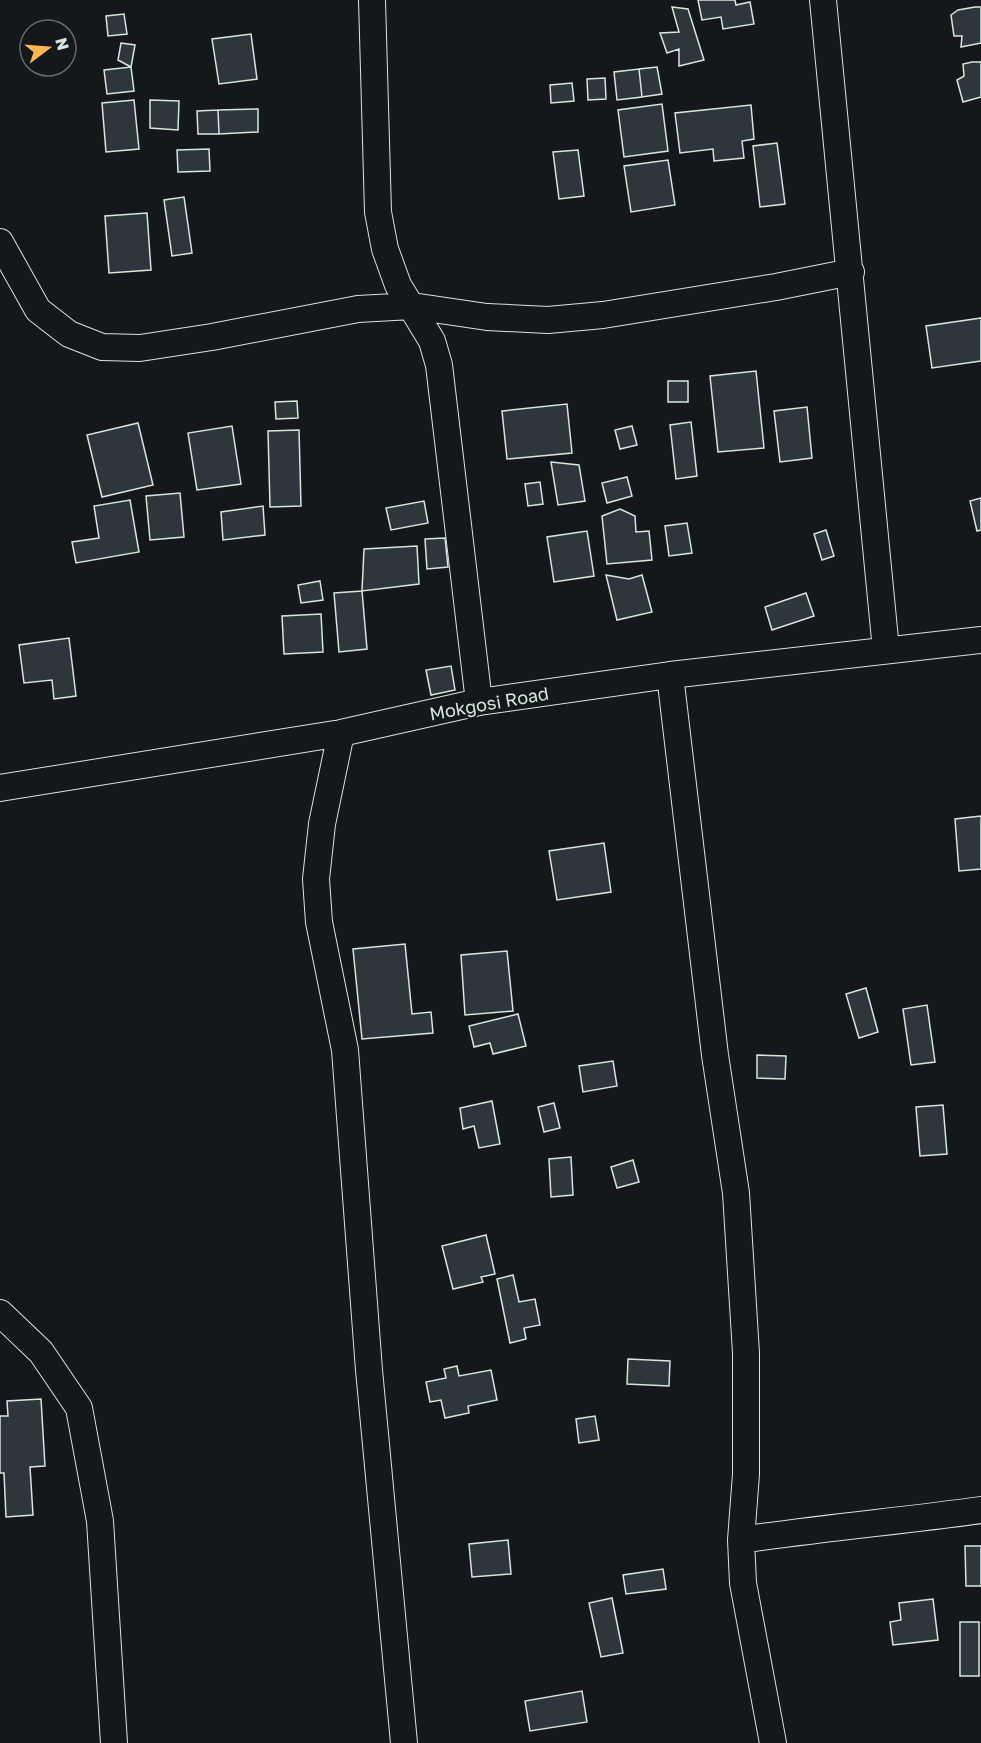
<svg xmlns="http://www.w3.org/2000/svg" width="981" height="1743" font-family="'Golos Text',sans-serif">
<style>
.building{fill:#2c363c;stroke:#d8e6dc;stroke-width:1.5}
.lines{fill:none;stroke-linecap:round;stroke-linejoin:round}
.minor-casing{stroke:#d8e6dc;stroke-width:28}
.minor{stroke:#14181c;stroke-width:26}
.labels{text-anchor:middle;dominant-baseline:central;stroke-width:4.5;stroke-linejoin:round;paint-order:stroke}
.street-label{font-size:18px;fill:#d8e6dc;stroke:#14181c}
</style>
<rect width="100%" height="100%" fill="#14181c"/>
<path class="building" d="M 698,0 L 735,0 L 736,5 L 750,2 L 754,24 L 723,29 L 721,17 L 702,20 Z
M 672,7 L 688,9 L 704,60 L 679,66 L 679,49 L 667,53 L 660,33 L 679,32 Z
M 975,7 L 981,7 L 981,43 L 961,47 L 962,36 L 954,36 L 951,15 L 958,10 Z
M 124,14 L 127,34 L 108,36 L 106,16 Z
M 251,34 L 257,79 L 219,84 L 212,39 Z
M 121,43 L 135,45 L 131,67 L 118,60 Z
M 972,62 L 981,62 L 981,97 L 963,102 L 957,80 L 964,76 L 963,64 Z
M 131,67 L 134,91 L 107,94 L 104,70 Z
M 657,67 L 662,94 L 642,97 L 639,69 Z
M 639,69 L 642,97 L 617,100 L 614,72 Z
M 605,78 L 606,99 L 588,100 L 587,79 Z
M 572,83 L 574,101 L 551,103 L 550,85 Z
M 134,100 L 139,149 L 106,152 L 102,103 Z
M 150,100 L 179,101 L 178,130 L 150,128 Z
M 662,104 L 668,151 L 624,157 L 618,110 Z
M 751,105 L 754,139 L 742,141 L 744,158 L 714,161 L 713,149 L 680,153 L 675,113 Z
M 258,109 L 258,132 L 219,134 L 218,110 Z
M 218,110 L 219,134 L 198,134 L 197,111 Z
M 777,143 L 785,204 L 760,207 L 753,146 Z
M 209,149 L 210,171 L 178,172 L 177,150 Z
M 578,150 L 584,196 L 559,199 L 553,152 Z
M 668,160 L 675,205 L 631,212 L 624,166 Z
M 184,197 L 192,253 L 172,256 L 164,200 Z
M 147,213 L 151,270 L 109,273 L 105,216 Z
M 981,318 L 981,361 L 932,368 L 926,326 Z
M 756,371 L 764,448 L 718,452 L 710,376 Z
M 668,381 L 688,381 L 688,402 L 668,402 Z
M 297,401 L 298,418 L 276,419 L 275,402 Z
M 567,404 L 572,453 L 507,459 L 502,411 Z
M 807,407 L 812,458 L 780,462 L 774,411 Z
M 691,422 L 697,476 L 676,479 L 670,425 Z
M 138,423 L 153,485 L 102,497 L 87,435 Z
M 232,426 L 241,484 L 197,490 L 188,433 Z
M 632,426 L 637,445 L 620,449 L 615,430 Z
M 299,430 L 301,506 L 270,507 L 268,431 Z
M 551,462 L 579,465 L 585,501 L 558,505 Z
M 627,477 L 632,496 L 607,503 L 602,483 Z
M 540,482 L 543,504 L 528,506 L 525,484 Z
M 180,493 L 184,537 L 150,540 L 146,496 Z
M 981,498 L 981,530 L 977,531 L 970,501 Z
M 130,500 L 139,552 L 76,563 L 72,542 L 99,538 L 94,506 Z
M 424,501 L 428,523 L 391,530 L 386,508 Z
M 263,506 L 265,535 L 223,540 L 221,512 Z
M 620,509 L 635,516 L 636,532 L 649,531 L 652,560 L 607,564 L 602,516 Z
M 687,523 L 692,553 L 669,556 L 665,526 Z
M 826,530 L 834,556 L 822,560 L 814,534 Z
M 587,531 L 594,576 L 554,582 L 547,537 Z
M 445,538 L 448,567 L 427,569 L 425,539 Z
M 417,546 L 419,584 L 362,591 L 364,549 Z
M 606,575 L 629,579 L 642,575 L 652,612 L 617,620 Z
M 320,581 L 323,600 L 301,603 L 298,585 Z
M 362,591 L 367,649 L 339,652 L 334,593 Z
M 806,593 L 814,616 L 772,630 L 765,607 Z
M 321,614 L 323,652 L 284,654 L 282,616 Z
M 69,638 L 76,696 L 54,699 L 52,680 L 24,683 L 19,645 Z
M 451,666 L 455,690 L 431,695 L 426,670 Z
M 981,816 L 981,869 L 959,871 L 955,819 Z
M 604,843 L 611,892 L 557,900 L 549,851 Z
M 405,944 L 412,1014 L 431,1012 L 433,1033 L 362,1039 L 353,949 Z
M 507,951 L 513,1011 L 465,1015 L 461,955 Z
M 866,988 L 878,1032 L 859,1038 L 846,994 Z
M 927,1005 L 935,1062 L 911,1065 L 903,1009 Z
M 518,1014 L 526,1046 L 493,1054 L 490,1043 L 474,1047 L 469,1026 Z
M 757,1055 L 786,1056 L 785,1079 L 757,1078 Z
M 613,1061 L 617,1086 L 583,1092 L 579,1066 Z
M 492,1101 L 500,1144 L 479,1148 L 474,1126 L 463,1129 L 460,1108 Z
M 554,1103 L 560,1128 L 544,1132 L 538,1107 Z
M 943,1105 L 947,1154 L 920,1156 L 916,1107 Z
M 571,1157 L 573,1195 L 551,1197 L 549,1159 Z
M 633,1160 L 639,1182 L 617,1188 L 611,1167 Z
M 486,1235 L 495,1274 L 481,1277 L 483,1282 L 453,1289 L 442,1246 Z
M 513,1275 L 519,1302 L 535,1299 L 540,1325 L 524,1328 L 526,1339 L 510,1343 L 497,1279 Z
M 628,1359 L 670,1361 L 669,1386 L 627,1384 Z
M 457,1366 L 459,1376 L 491,1370 L 497,1400 L 468,1406 L 469,1413 L 445,1418 L 441,1400 L 430,1402 L 426,1382 L 446,1378 L 444,1369 Z
M 41,1399 L 45,1466 L 30,1467 L 33,1515 L 6,1517 L 4,1473 L 0,1473 L 0,1416 L 8,1416 L 7,1401 Z
M 595,1416 L 599,1440 L 579,1443 L 576,1419 Z
M 508,1540 L 511,1574 L 472,1577 L 469,1544 Z
M 965,1546 L 981,1546 L 981,1586 L 966,1586 Z
M 663,1569 L 666,1589 L 626,1594 L 623,1575 Z
M 612,1598 L 623,1653 L 601,1657 L 589,1603 Z
M 933,1599 L 938,1640 L 893,1645 L 890,1622 L 901,1620 L 899,1603 Z
M 960,1622 L 979,1622 L 979,1676 L 960,1676 Z
M 582,1691 L 587,1722 L 530,1731 L 525,1701 Z"/>
<g class="lines">
<g class="minor-casing">
<path id="minor" d="M 372,0 L 378,212 L 385,249 L 398,285 L 432,341 L 439,365 L 479,702
M 823,0 L 886,650
M 0,242 L 38,310 L 69,334 L 102,347 L 140,348 L 212,337 L 358,309 L 412,306 L 487,317 L 548,320 L 603,315 L 776,287 L 851,272
M 670,675 L 715,1055 L 736,1193 L 746,1353 L 746,1474 L 741,1540
M 341,733 L 322,824 L 316,879 L 319,922 L 345,1050 L 369,1370 L 404,1743
M 0,788 L 341,733 L 479,702 L 670,675 L 981,640
M 0,1313 L 41,1352 L 79,1408 L 100,1521 L 114,1743
M 773,1743 L 743,1583 L 741,1540 C 821,1528 901,1521 981,1510"/>
</g>
<use href="#minor" class="minor"/>
</g>
<g class="labels">
<g class="street-label">
<text transform="translate(489 703) rotate(-10)">Mokgosi Road</text>
</g>
</g>
<g transform="translate(48 48) rotate(74)"><circle r="28" fill="#14181c" stroke="#626a69" stroke-width="1.5"/>
<path d="M0-4.5L10 22L0 15L-10 22Z" fill="#ffb74d"/>
<text y="-9" font-size="16" font-weight="bold" text-anchor="middle" fill="#d8e6dc">N</text>
</g>
</svg>
